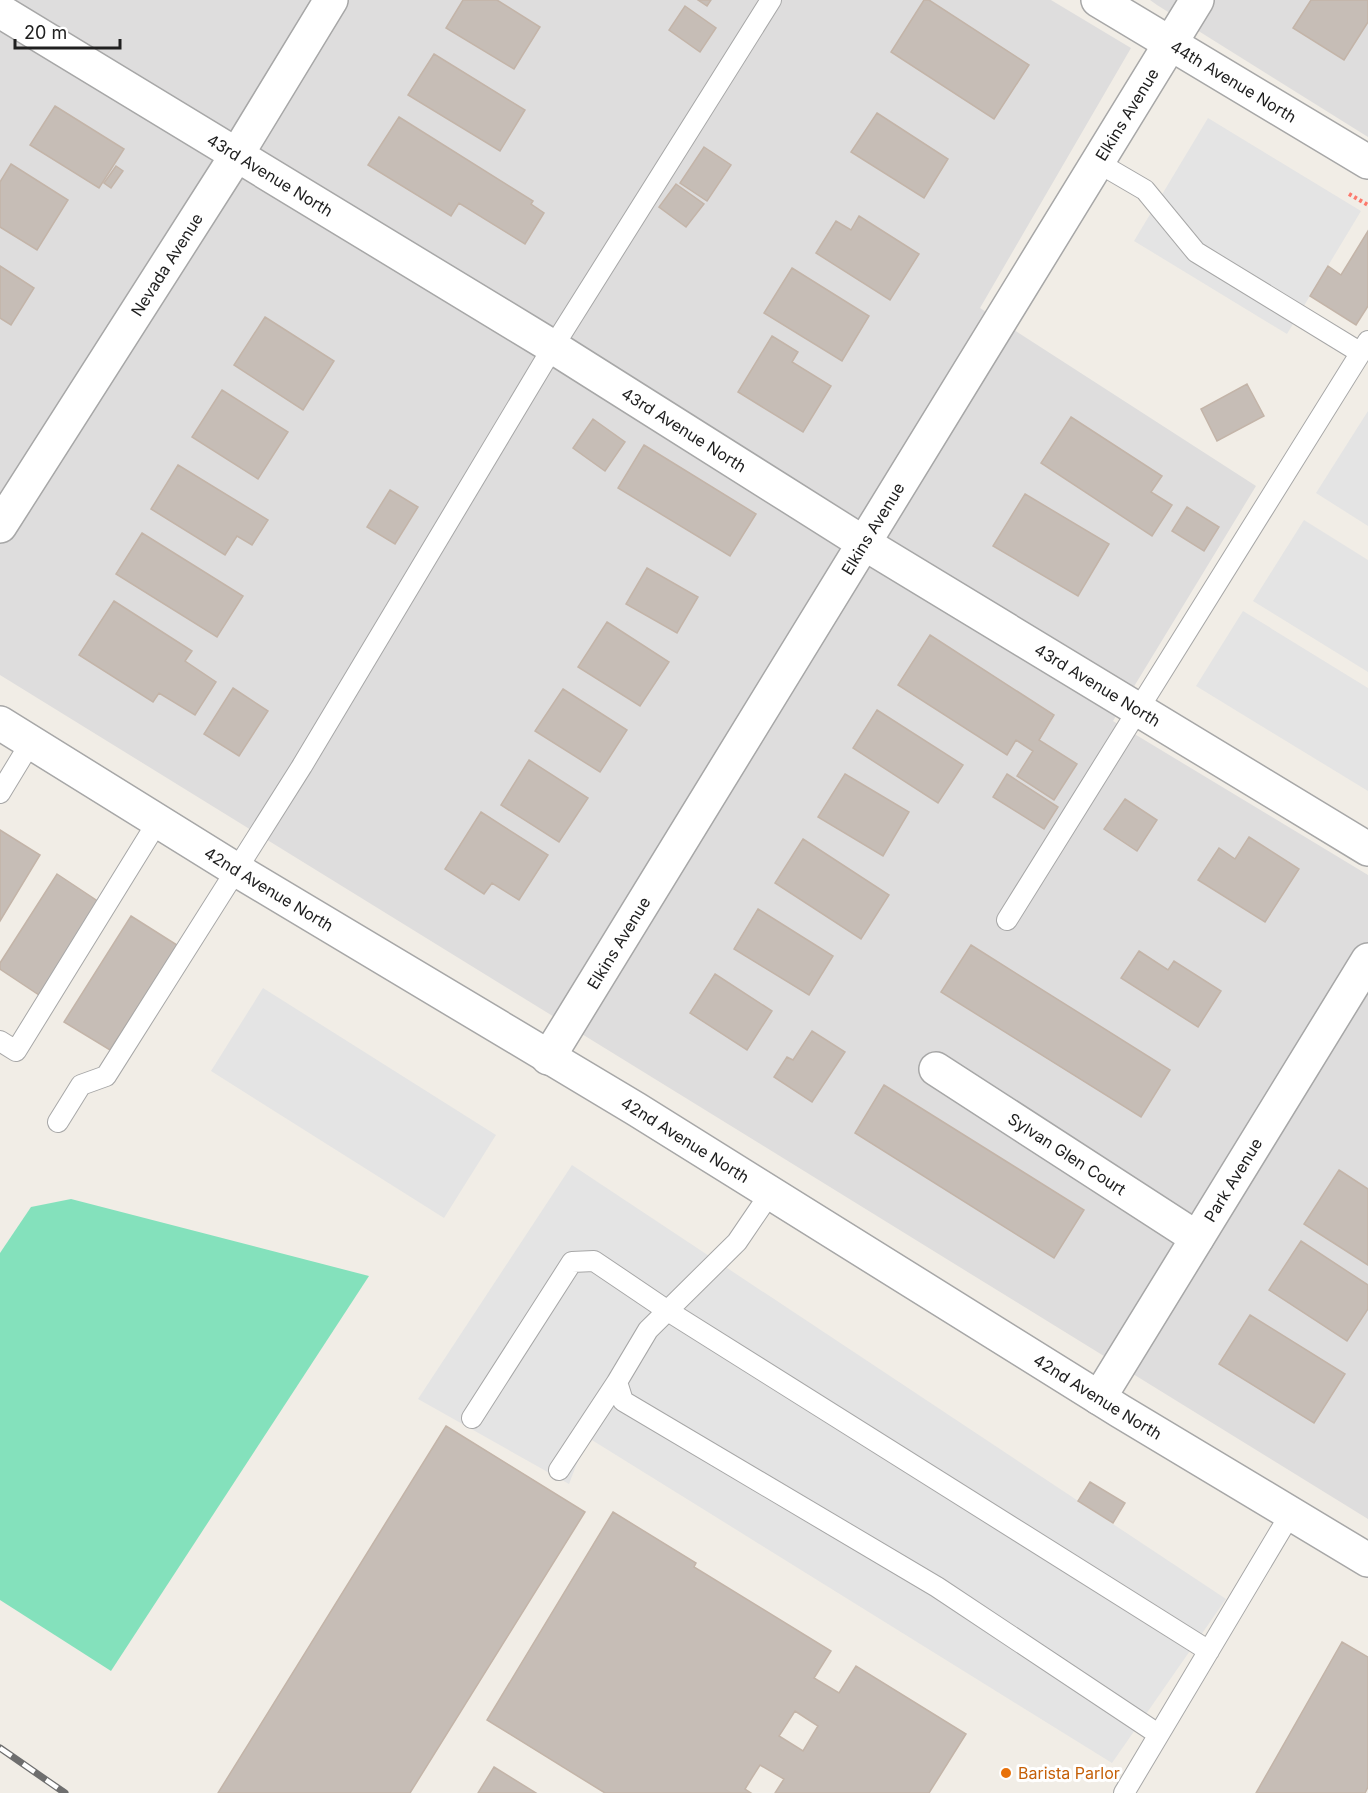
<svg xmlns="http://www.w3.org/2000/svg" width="1368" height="1793" font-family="Inter,sans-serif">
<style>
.residential{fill:#dedddd}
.pitch{fill:#84e1bc}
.parking{fill:#e4e4e4}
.building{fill:#c6bdb6;stroke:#c3b4a8;stroke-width:1.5;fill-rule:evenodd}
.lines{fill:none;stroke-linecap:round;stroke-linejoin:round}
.service-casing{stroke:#a7a7a7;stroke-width:22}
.minor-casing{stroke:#a7a7a7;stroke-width:36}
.path{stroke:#fc796c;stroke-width:4;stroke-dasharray:3 3;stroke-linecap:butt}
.service{stroke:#fff;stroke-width:20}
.minor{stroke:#fff;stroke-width:33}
.rail-casing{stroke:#6e6e6e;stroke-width:7}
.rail{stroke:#fff;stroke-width:4.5;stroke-dasharray:14;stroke-linecap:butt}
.food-dot{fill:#e8710a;stroke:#fff;stroke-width:2}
.labels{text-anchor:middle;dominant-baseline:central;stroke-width:6;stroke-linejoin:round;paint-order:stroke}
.street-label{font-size:16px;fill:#202020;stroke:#fff}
.food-label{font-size:16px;fill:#c56008;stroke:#fff;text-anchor:start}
</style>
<rect width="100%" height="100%" fill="#f1ede6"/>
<path class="residential" d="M 0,0 L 1051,0 L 1131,48 L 980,308 L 1256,486 L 1113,721 L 1368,875 L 1368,1519 L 0,675 Z
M 1150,0 L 1368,0 L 1368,137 L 1157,5 Z"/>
<path class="pitch" d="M 71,1199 L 369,1276 L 111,1671 L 0,1600 L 0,1253 L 31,1207 Z"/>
<path class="parking" d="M 1208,118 L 1361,211 L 1287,334 L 1134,241 Z
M 1368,411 L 1368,526 L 1316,493 Z
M 1304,520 L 1368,560 L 1368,672 L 1253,601 Z
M 1243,611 L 1368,688 L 1368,791 L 1196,686 Z
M 263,988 L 496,1135 L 444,1218 L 211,1071 Z
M 572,1165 L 1226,1599 L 1112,1763 L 587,1437 L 569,1484 L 418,1399 Z"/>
<path class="building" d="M 463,0 L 497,0 L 540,27 L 514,69 L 446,28 Z
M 698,0 L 711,0 L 707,6 Z
M 924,0 L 929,0 L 1029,65 L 994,119 L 891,52 Z
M 1311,0 L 1368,0 L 1368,22 L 1344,60 L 1293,28 Z
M 685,6 L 716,28 L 700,52 L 669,30 Z
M 434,54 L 525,110 L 500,151 L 408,95 Z
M 55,106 L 124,149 L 99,188 L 30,145 Z
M 877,113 L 948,159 L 924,198 L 851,152 Z
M 399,117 L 533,201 L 531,204 L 544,213 L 525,244 L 459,203 L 451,216 L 368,165 Z
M 704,147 L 731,165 L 707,201 L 680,183 Z
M 11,164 L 68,200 L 37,250 L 0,227 L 0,182 Z
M 116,166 L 123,171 L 111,188 L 104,183 Z
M 676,184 L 704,204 L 686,227 L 659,207 Z
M 859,216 L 919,254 L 890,300 L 816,253 L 836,221 L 851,230 Z
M 1368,231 L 1368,306 L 1356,325 L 1310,296 L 1328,266 L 1341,275 Z
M 0,266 L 34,288 L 11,325 L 0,318 Z
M 792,268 L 869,316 L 842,361 L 764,313 Z
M 265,317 L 334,361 L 303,410 L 234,365 Z
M 772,336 L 798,352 L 792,362 L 831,386 L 803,432 L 738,392 Z
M 1247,384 L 1264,416 L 1217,441 L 1201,409 Z
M 222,390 L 288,432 L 258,479 L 192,437 Z
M 1071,417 L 1162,476 L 1151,492 L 1172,505 L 1152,536 L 1041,463 Z
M 593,419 L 625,442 L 605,471 L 573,448 Z
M 644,445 L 756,514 L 730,556 L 618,488 Z
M 178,465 L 268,520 L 252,545 L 237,536 L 225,555 L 151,509 Z
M 390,490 L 418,507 L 395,544 L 367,527 Z
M 1025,494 L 1109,544 L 1078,596 L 993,546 Z
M 1187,507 L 1219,527 L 1204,551 L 1172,531 Z
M 142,533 L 243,596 L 217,637 L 116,574 Z
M 647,568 L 698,597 L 677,633 L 626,604 Z
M 114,601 L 192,651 L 185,661 L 216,682 L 195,715 L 159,693 L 153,702 L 79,655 Z
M 607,622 L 669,662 L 640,706 L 578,667 Z
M 930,635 L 1054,715 L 1039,740 L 1077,764 L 1054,800 L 1017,776 L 1033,751 L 1016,740 L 1007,755 L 898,685 Z
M 233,688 L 268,711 L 239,756 L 204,734 Z
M 563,689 L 627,730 L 600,772 L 535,731 Z
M 877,710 L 963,765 L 938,803 L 853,748 Z
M 529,760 L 588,798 L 559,842 L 501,805 Z
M 845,774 L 909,812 L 883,856 L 818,817 Z
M 1007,774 L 1058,807 L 1044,829 L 993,797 Z
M 1125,799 L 1157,820 L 1137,851 L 1104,829 Z
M 481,812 L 548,855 L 519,900 L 492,883 L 484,894 L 445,869 Z
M 0,830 L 40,855 L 0,921 Z
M 1249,837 L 1299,869 L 1265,922 L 1198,880 L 1219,848 L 1235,859 Z
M 803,839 L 889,895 L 861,939 L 775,883 Z
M 57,874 L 99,902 L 39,995 L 0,969 L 0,963 Z
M 758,909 L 833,956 L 809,995 L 734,949 Z
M 131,916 L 177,945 L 110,1050 L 64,1022 Z
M 971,945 L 1170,1070 L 1141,1117 L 941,992 Z
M 1139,951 L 1168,970 L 1174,961 L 1221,991 L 1198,1027 L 1121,978 Z
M 715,974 L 772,1011 L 747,1050 L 690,1013 Z
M 812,1031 L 845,1052 L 812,1102 L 774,1077 L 787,1057 L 793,1060 Z
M 884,1085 L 1084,1210 L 1054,1258 L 855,1133 Z
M 1339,1170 L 1368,1189 L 1368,1265 L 1304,1224 Z
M 1301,1241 L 1368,1285 L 1368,1309 L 1347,1341 L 1269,1290 Z
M 1250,1315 L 1345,1374 L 1314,1423 L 1219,1364 Z
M 446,1426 L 585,1512 L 410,1793 L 218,1793 Z
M 1090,1482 L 1125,1503 L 1113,1523 L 1078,1501 Z
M 613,1512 L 696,1563 L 694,1567 L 831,1651 L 814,1678 L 839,1693 L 856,1666 L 966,1734 L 929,1793 L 775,1793 L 784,1779 L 760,1765 L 745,1789 L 751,1793 L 605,1793 L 487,1720 ZM 795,1711 L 818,1726 L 803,1751 L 779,1736 Z
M 1342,1642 L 1368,1657 L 1368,1787 L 1365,1793 L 1256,1793 Z
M 494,1767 L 536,1793 L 478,1793 Z"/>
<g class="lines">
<g class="service-casing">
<path id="service" d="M 1097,162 L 1145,190 L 1196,252 L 1361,353
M 0,793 L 31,742
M 1007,920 L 1368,341
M 0,1041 L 16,1051 L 158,821
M 58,1122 L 81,1085 L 106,1076 L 302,766 L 553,347 L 771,0
M 771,1192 L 737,1242 L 648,1330 L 617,1382 L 623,1401 L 937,1587 L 1158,1734
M 472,1418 L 572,1262 L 594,1261 L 668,1311 L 1209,1651
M 559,1470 L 617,1382
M 1124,1793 L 1291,1513"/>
</g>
<g class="minor-casing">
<g id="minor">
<path id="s1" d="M 1098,0 L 1368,162"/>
<path id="s2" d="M 0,11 L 553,347 L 862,542 L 1368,849"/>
<path id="s3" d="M 0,526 L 236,156 L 331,0"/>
<path id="s4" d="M 0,723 L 235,869 L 636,1109 L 1120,1411 L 1368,1560"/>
<path id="s5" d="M 548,1058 L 1197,0"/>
<path id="s6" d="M 936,1069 L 1197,1238"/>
<path id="s7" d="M 1099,1398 L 1368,960"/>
</g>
</g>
<path class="path" d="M 1349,194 L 1368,205"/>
<use href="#service" class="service"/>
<use href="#minor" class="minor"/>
<g class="rail-casing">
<path id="rail" d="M 0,1748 L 65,1793"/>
</g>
<use href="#rail" class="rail"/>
</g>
<circle class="food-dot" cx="1006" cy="1773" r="6"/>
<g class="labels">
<g class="street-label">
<text stroke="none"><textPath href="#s1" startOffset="158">44th Avenue North</textPath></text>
<text stroke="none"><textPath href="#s5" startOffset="1107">Elkins Avenue</textPath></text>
<text stroke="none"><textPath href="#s2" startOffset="316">43rd Avenue North</textPath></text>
<text stroke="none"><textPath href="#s3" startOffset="310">Nevada Avenue</textPath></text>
<text stroke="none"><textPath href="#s2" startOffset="802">43rd Avenue North</textPath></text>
<text stroke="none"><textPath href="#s5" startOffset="621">Elkins Avenue</textPath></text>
<text stroke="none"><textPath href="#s2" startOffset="1288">43rd Avenue North</textPath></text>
<text stroke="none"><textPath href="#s4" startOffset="316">42nd Avenue North</textPath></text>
<text stroke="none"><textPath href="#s5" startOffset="135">Elkins Avenue</textPath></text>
<text stroke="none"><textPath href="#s4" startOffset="802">42nd Avenue North</textPath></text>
<text stroke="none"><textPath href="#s6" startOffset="156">Sylvan Glen Court</textPath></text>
<text stroke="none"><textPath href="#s7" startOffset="256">Park Avenue</textPath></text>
<text stroke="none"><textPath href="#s4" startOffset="1288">42nd Avenue North</textPath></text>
</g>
<g class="food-label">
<text x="1018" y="1773">Barista Parlor</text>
</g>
</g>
<path d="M15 39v9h105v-9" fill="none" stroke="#202020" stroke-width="3"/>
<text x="24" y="39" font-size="18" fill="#202020" stroke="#ffffff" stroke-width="4.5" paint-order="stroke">20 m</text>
</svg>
